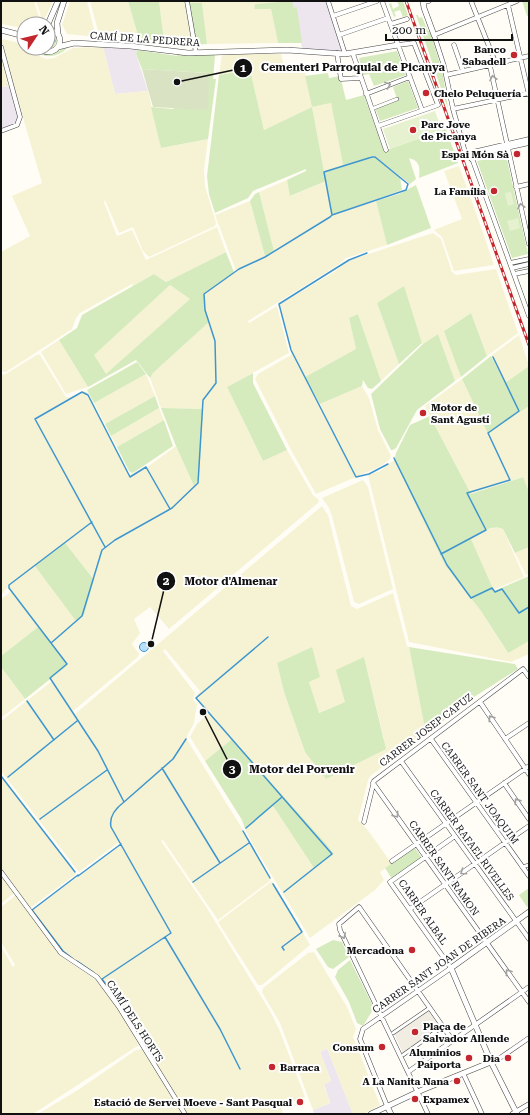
<svg xmlns="http://www.w3.org/2000/svg" width="530" height="1115" font-family="'Roboto Serif',serif">
<style>
.industrial{fill:#eee6ef}
.farmland{fill:#f6f3d4;fill-rule:evenodd}
.green{fill:#d5ebbd;fill-rule:evenodd}
.cemetery{fill:#d9e3c4}
.pitch{fill:#e6f2cf}
.plaza{fill:#f1ede2}
.water{fill:#b9e0f7;stroke:#3f96cf}
.lines{fill:none;stroke-linecap:round;stroke-linejoin:round}
.stream{stroke:#3f96cf;stroke-width:1.5}
.pedestrian-casing{stroke:#444;stroke-width:4}
.minor-casing{stroke:#444;stroke-width:5}
.tertiary-casing{stroke:#444;stroke-width:6}
.pedestrian{stroke:#fff;stroke-width:3}
.minor{stroke:#fff;stroke-width:4}
.tertiary{stroke:#fff;stroke-width:5}
.rail-casing{stroke:#c4262e;stroke-width:3}
.rail{stroke:#fff;stroke-width:1.5;stroke-dasharray:4.5;stroke-linecap:butt}
.oneway{stroke:#a0a0a0}
.poi-dot{fill:#c4262e;stroke:#fff;stroke-width:1.5}
.labels{text-anchor:middle;dominant-baseline:central;stroke-width:4;stroke-linejoin:round;paint-order:stroke}
.street-label{font-size:10px;fill:#111;stroke:#fff}
.poi-label{font-size:10px;font-weight:bold;fill:#111;stroke:#fff;text-anchor:end}
.leader{fill:none;stroke:#111;stroke-width:1.5}
.callout-dot{fill:#111;stroke:#fff;stroke-width:1.5}
.mark-label{font-size:12px;text-anchor:middle;font-weight:bold;fill:#fff}
.callout-label{font-size:11px;text-anchor:middle;font-weight:bold;fill:#111;stroke:#fff;stroke-width:4;stroke-linejoin:round;paint-order:stroke}
</style>
<rect width="100%" height="100%" fill="#fffdf5"/>
<path class="industrial" d="M 289,1 L 328,1 L 345,54 L 302,51 L 297,8 L 294,8 Z
M 103,47 L 137,50 L 136,54 L 148,91 L 115,94 Z
M 10,86 L 20,119 L 11,126 L 1,129 L 1,87 Z
M 327,1048 L 353,1114 L 314,1114 L 313,1110 L 330,1103 L 324,1084 L 331,1081 L 320,1052 Z"/>
<path class="farmland" d="M 1,1 L 34,1 L 41,23 L 24,24 L 24,27 L 22,28 L 1,24 Z
M 36,1 L 53,1 L 46,16 L 42,20 Z
M 70,1 L 87,1 L 96,37 L 67,34 L 62,25 Z
M 90,1 L 128,1 L 139,39 L 99,35 Z
M 159,1 L 184,1 L 193,43 L 164,41 Z
M 188,1 L 289,1 L 289,2 L 255,4 L 255,9 L 271,9 L 278,43 L 207,44 L 202,3 L 188,3 Z
M 3,39 L 24,44 L 24,48 L 31,48 L 37,55 L 46,59 L 54,58 L 73,48 L 103,47 L 115,94 L 148,91 L 161,148 L 208,139 L 204,170 L 205,186 L 216,223 L 215,226 L 149,257 L 143,251 L 133,227 L 119,233 L 105,200 L 104,202 L 117,236 L 132,230 L 146,260 L 217,227 L 226,252 L 166,282 L 154,274 L 133,286 L 132,284 L 80,313 L 76,318 L 72,329 L 6,372 L 1,371 L 1,252 L 30,236 L 12,196 L 42,183 L 1,42 Z
M 222,54 L 281,54 L 286,73 L 305,72 L 312,107 L 331,103 L 343,165 L 324,171 L 312,107 L 264,130 L 250,70 L 219,75 Z
M 1,57 L 10,86 L 1,87 Z
M 459,166 L 476,213 L 494,265 L 454,271 L 442,237 L 434,230 L 462,219 L 444,171 Z
M 287,180 L 291,196 L 326,181 L 332,215 L 376,201 L 387,245 L 346,258 L 338,265 L 248,321 L 249,323 L 277,306 L 289,353 L 227,387 L 263,461 L 287,450 L 313,495 L 319,500 L 318,503 L 169,629 L 150,607 L 134,619 L 140,633 L 132,644 L 139,654 L 138,657 L 73,711 L 75,714 L 322,506 L 328,515 L 351,606 L 357,609 L 393,593 L 407,646 L 409,647 L 426,734 L 369,777 L 358,820 L 367,829 L 392,864 L 380,872 L 384,880 L 375,890 L 310,938 L 252,843 L 245,829 L 273,806 L 314,868 L 334,854 L 232,739 L 205,761 L 190,737 L 197,724 L 209,713 L 195,698 L 200,691 L 165,649 L 163,651 L 195,693 L 193,699 L 197,704 L 194,723 L 186,738 L 240,825 L 249,843 L 271,880 L 218,920 L 163,840 L 161,841 L 205,905 L 270,1011 L 279,1029 L 305,1097 L 281,1106 L 283,1114 L 187,1114 L 102,981 L 62,950 L 32,910 L 121,845 L 119,842 L 79,872 L 1,771 L 1,721 L 52,681 L 50,679 L 68,665 L 38,627 L 1,656 L 1,599 L 11,592 L 7,588 L 1,595 L 1,375 L 6,374 L 38,354 L 40,355 L 66,397 L 70,397 L 85,391 L 88,393 L 129,475 L 146,468 L 176,446 L 194,486 L 199,478 L 203,409 L 161,408 L 150,378 L 153,373 L 209,322 L 205,309 L 204,294 L 236,271 L 215,215 L 250,201 L 265,256 L 274,251 L 259,192 ZM 35,566 L 94,580 L 84,615 ZM 312,647 L 309,682 L 318,713 L 345,702 L 364,657 L 384,739 L 305,752 L 284,692 L 277,663 Z
M 433,233 L 441,239 L 452,272 L 456,275 L 496,269 L 518,333 L 487,356 L 471,313 L 445,330 L 461,377 L 455,381 L 438,334 L 423,344 L 422,343 L 403,287 L 377,303 L 399,364 L 381,381 L 358,314 L 349,318 L 356,349 L 305,377 L 339,443 L 320,404 L 362,386 L 369,398 L 378,430 L 391,456 L 389,460 L 379,467 L 316,494 L 291,450 L 255,379 L 258,374 L 291,355 L 292,351 L 280,304 L 334,272 L 347,261 Z
M 170,285 L 190,299 L 106,375 L 93,355 Z
M 519,335 L 529,366 L 505,383 L 491,356 Z
M 59,340 L 88,387 L 66,394 L 41,352 Z
M 146,374 L 155,396 L 105,424 L 94,403 Z
M 462,379 L 488,434 L 529,406 L 529,492 L 522,477 L 471,494 L 425,406 Z
M 159,408 L 164,420 L 117,447 L 111,436 Z
M 394,460 L 445,565 L 481,611 L 507,652 L 529,641 L 529,654 L 511,662 L 409,642 L 368,475 L 380,471 Z
M 363,480 L 368,487 L 393,589 L 359,604 L 354,602 L 332,516 L 329,508 L 322,498 Z
M 500,527 L 503,529 L 524,577 L 493,590 L 471,539 L 487,529 Z
M 529,547 L 529,574 L 526,575 L 515,553 Z
M 1,667 L 25,699 L 1,718 Z
M 1,775 L 76,874 L 30,908 L 1,870 Z
M 1,875 L 14,893 L 1,904 Z
M 272,881 L 310,945 L 262,985 L 258,985 L 218,922 Z
M 16,895 L 62,957 L 95,979 L 116,1006 L 139,1045 L 33,1114 L 1,1114 L 1,946 L 13,967 L 15,965 L 1,942 L 1,907 Z
M 314,952 L 347,1007 L 356,1029 L 353,1037 L 380,1105 L 364,1114 L 353,1114 L 327,1048 L 320,1052 L 331,1081 L 324,1085 L 330,1103 L 313,1110 L 280,1023 L 262,992 L 263,988 L 308,953 Z
M 142,1049 L 183,1114 L 38,1114 L 78,1090 L 136,1050 Z"/>
<path class="green" d="M 128,1 L 159,1 L 164,41 L 139,39 Z
M 292,1 L 294,8 L 297,7 L 302,43 L 278,43 L 271,9 L 254,9 L 255,4 Z
M 397,1 L 403,1 L 408,15 L 403,17 L 400,10 L 394,12 L 396,16 L 394,17 L 389,4 L 391,3 L 393,9 L 399,6 Z
M 522,1 L 529,1 L 529,16 L 527,16 Z
M 188,3 L 202,3 L 207,44 L 196,45 Z
M 416,15 L 418,15 L 419,18 L 422,17 L 428,31 L 430,31 L 443,75 L 448,109 Z
M 48,31 L 56,36 L 57,42 L 54,47 L 48,49 L 44,48 L 48,48 Z
M 69,46 C 60,57 43,61 33,48 L 42,54 L 50,55 Z
M 137,50 L 177,56 L 177,54 L 215,55 L 213,79 L 216,79 L 208,139 L 161,148 L 151,107 L 173,109 L 209,73 L 142,69 L 136,54 Z
M 397,51 L 406,75 L 374,86 L 369,74 L 363,75 L 359,58 Z
M 250,70 L 264,130 L 312,107 L 305,76 L 328,73 L 329,78 L 340,76 L 346,100 L 364,95 L 384,151 L 446,129 L 458,163 L 419,178 C 420,167 420,161 409,158 L 416,179 L 410,184 L 374,156 L 368,157 L 375,157 L 400,177 L 402,190 L 332,215 L 326,181 L 290,196 L 287,180 L 306,171 L 306,169 L 253,191 L 248,198 L 215,213 L 209,194 L 207,176 L 219,75 ZM 331,103 L 343,165 L 324,171 L 312,107 Z
M 408,81 L 418,108 L 380,121 L 375,108 L 397,99 L 393,87 Z
M 506,155 L 528,254 L 512,258 L 477,161 Z
M 416,185 L 431,228 L 387,245 L 376,201 L 399,194 Z
M 259,192 L 274,251 L 265,256 L 250,201 L 255,194 Z
M 226,252 L 234,272 L 204,294 L 205,309 L 209,322 L 153,373 L 150,378 L 136,360 L 88,387 L 59,340 L 77,328 L 82,315 L 154,274 L 166,282 ZM 170,285 L 190,299 L 106,374 L 94,355 Z
M 404,286 L 422,343 L 399,364 L 377,303 Z
M 471,313 L 487,356 L 461,377 L 444,331 Z
M 358,314 L 381,381 L 372,389 L 368,388 L 363,380 L 362,386 L 320,404 L 305,377 L 356,349 L 349,318 Z
M 438,334 L 455,381 L 417,410 L 396,448 L 393,450 L 391,450 L 380,429 L 371,394 L 423,344 Z
M 491,356 L 505,383 L 529,366 L 529,406 L 488,434 L 462,379 Z
M 137,362 L 146,374 L 94,403 L 87,390 Z
M 253,373 L 253,383 L 287,450 L 263,461 L 227,387 Z
M 155,396 L 159,408 L 111,436 L 105,424 Z
M 161,408 L 203,409 L 199,478 L 194,486 L 176,446 Z
M 430,416 L 471,494 L 523,477 L 529,492 L 529,547 L 515,553 L 503,529 C 492,524 480,533 471,539 L 494,591 L 529,576 L 529,641 L 508,653 L 481,611 L 445,565 L 394,460 L 396,453 L 410,425 Z
M 164,420 L 173,446 L 136,471 L 132,473 L 129,471 L 117,447 Z
M 65,543 L 94,580 L 84,615 L 76,621 L 35,566 Z
M 38,627 L 68,665 L 25,699 L 1,667 L 1,656 Z
M 312,647 L 320,677 L 309,682 L 319,713 L 345,702 L 336,670 L 364,657 L 386,749 L 326,779 L 305,752 L 284,692 L 277,663 Z
M 409,647 L 515,664 L 518,669 L 474,697 L 426,734 Z
M 232,739 L 326,844 L 334,854 L 314,868 L 273,806 L 245,829 L 242,820 L 205,761 Z
M 415,848 L 422,858 L 392,879 L 385,868 Z
M 529,888 L 529,905 L 527,907 L 519,895 Z
M 333,940 L 342,942 L 349,957 L 333,969 L 328,967 L 316,949 Z
M 350,960 L 374,1008 L 363,1026 L 357,1023 L 349,1002 L 335,977 L 338,970 Z"/>
<path class="cemetery" d="M 142,69 L 209,73 L 208,110 L 153,107 Z"/>
<path class="pitch" d="M 435,111 L 442,130 L 390,149 L 383,129 Z
M 511,192 L 514,204 L 508,206 L 505,193 Z
M 518,218 L 520,228 L 510,231 L 507,221 Z"/>
<path class="plaza" d="M 426,1008 L 442,1029 L 404,1056 L 393,1031 Z"/>
<path class="water" d="M139.5 647a4.5 4.5 0 1 1 9 0a4.5 4.5 0 1 1-9 0Z"/>
<g class="lines">
<path class="stream" d="M 48,40 L 55,41
M 48,40 L 49,35
M 367,253 L 349,260 L 279,304 L 291,350 L 356,477 L 369,474 L 388,464
M 394,458 L 447,565 L 471,598 L 492,588 L 495,592 L 502,589 L 519,613 L 529,607
M 105,547 L 35,419 L 82,392 L 88,395 L 130,477 L 146,467 L 170,509
M 441,554 L 486,530 L 467,493 L 510,480 L 488,433 L 519,411 L 493,357
M 268,637 L 196,698 L 332,854 L 284,892
M 51,643 L 9,588 L 9,585 L 92,522
M 27,701 L 54,740
M 162,768 L 220,863
M 1,776 L 75,872
M 8,777 L 77,721
M 124,802 L 173,759 L 186,739
M 40,819 L 107,770
M 246,828 L 282,797
M 243,831 L 270,878
M 78,876 L 121,844
M 193,882 L 249,843
M 273,884 L 302,932 L 282,947 L 284,950
M 165,937 L 220,1029 L 240,1069
M 72,958 L 63,951 L 32,910 L 78,875
M 77,961 L 93,972
M 119,1003 L 102,979 L 171,933 L 111,827 C 109,817 116,808 124,802 L 98,751 L 50,678 L 67,664 L 51,643 L 82,616 L 102,550 L 115,540 L 172,508 L 198,483 L 203,400 L 216,383 L 215,341 L 205,310 L 204,294 L 239,269 L 265,257 L 330,217 L 332,215 L 324,172 L 372,157 L 375,157 L 408,184 L 406,190 L 332,215"/>
<g class="pedestrian-casing">
<path id="pedestrian" d="M 374,108 L 397,99
M 522,867 L 529,865
M 393,1033 L 428,1009
M 403,1055 L 441,1028"/>
</g>
<g class="minor-casing">
<path id="minor" d="M 187,1 L 196,53
M 328,1 L 345,54
M 382,1 L 422,110
M 471,1 L 496,64
M 517,1 L 434,35 L 444,66 L 453,109 L 465,152 L 473,161 L 529,316
M 424,2 L 429,1
M 508,5 L 529,95
M 333,16 L 377,1
M 391,24 L 407,19
M 339,35 L 388,18
M 454,45 L 463,71
M 1,47 L 20,117 L 17,125 L 1,131
M 337,53 L 341,79 L 360,78
M 353,54 L 386,150
M 490,66 L 529,244
M 446,75 L 529,56
M 366,94 L 410,77
M 453,109 L 529,93
M 378,126 L 438,105 L 414,43 L 398,45
M 469,155 L 473,152 L 529,139
M 472,157 L 475,155 L 529,143
M 516,187 L 529,184
M 510,263 L 529,259
M 512,268 L 529,264
M 514,274 L 529,271
M 480,702 L 529,774
M 431,739 L 529,876
M 505,739 L 529,723
M 401,761 L 529,939
M 373,783 L 529,1002
M 504,783 L 529,819
M 364,822 L 374,781 L 523,669 L 529,677
M 392,861 L 529,766
M 1,872 L 61,953 L 97,977 L 119,1007 L 185,1114
M 410,909 L 529,826
M 491,1062 L 497,1060 L 529,1038
M 408,1072 L 529,987
M 463,1073 L 482,1114
M 387,1106 L 360,1039 L 363,1029 L 451,968 L 390,882 L 455,836
M 428,1114 L 340,930 L 339,924 L 359,907 L 453,1041
M 512,1114 L 529,1104"/>
</g>
<g class="tertiary-casing">
<path id="tertiary" d="M 423,1 L 424,8 L 434,35
M 48,24 L 58,1
M 1,30 L 24,36
M 58,34 L 57,23 L 64,1
M 58,47 L 74,43 L 130,46 L 188,53 L 287,50 L 345,54 L 398,45
M 39,48 C 50,58 65,47 58,34 L 48,29
M 387,1106 L 391,1114
M 371,1114 L 422,1090 L 491,1062
M 517,1114 L 491,1062 L 451,968 L 529,912"/>
</g>
<use href="#pedestrian" class="pedestrian"/>
<use href="#minor" class="minor"/>
<use href="#tertiary" class="tertiary"/>
<g class="rail-casing">
<path id="rail" d="M 406,1 L 529,345"/>
</g>
<use href="#rail" class="rail"/>
</g>
<defs><path id="oneway-chevron" d="M-2-3.5L2.5 0L-2 3.5" fill="none" stroke-width="1.6" stroke-linecap="round" stroke-linejoin="round"/></defs>
<g class="oneway">
<use href="#oneway-chevron" transform="translate(493 78) rotate(-102)"/>
<use href="#oneway-chevron" transform="translate(388 85) rotate(-20)"/>
<use href="#oneway-chevron" transform="translate(521 206) rotate(-102)"/>
<use href="#oneway-chevron" transform="translate(491 718) rotate(-124)"/>
<use href="#oneway-chevron" transform="translate(517 801) rotate(-124)"/>
<use href="#oneway-chevron" transform="translate(396 815) rotate(54)"/>
<use href="#oneway-chevron" transform="translate(463 872) rotate(145)"/>
<use href="#oneway-chevron" transform="translate(343 936) rotate(64)"/>
<use href="#oneway-chevron" transform="translate(508 972) rotate(-126)"/>
</g>
<g class="poi-dot">
<circle cx="514" cy="55" r="4"/>
<circle cx="426" cy="93" r="4"/>
<circle cx="413" cy="130" r="4"/>
<circle cx="517" cy="154" r="4"/>
<circle cx="494" cy="191" r="4"/>
<circle cx="423" cy="413" r="4"/>
<circle cx="412" cy="950" r="4"/>
<circle cx="415" cy="1032" r="4"/>
<circle cx="382" cy="1047" r="4"/>
<circle cx="469" cy="1058" r="4"/>
<circle cx="508" cy="1058" r="4"/>
<circle cx="272" cy="1067" r="4"/>
<circle cx="457" cy="1081" r="4"/>
<circle cx="415" cy="1099" r="4"/>
<circle cx="300" cy="1102" r="4"/>
</g>
<g class="labels">
<g class="street-label">
<text transform="translate(145 39) rotate(4)">CAMÍ DE LA PEDRERA</text>
<text transform="translate(426 730) rotate(-37)">CARRER JOSEP CAPUZ</text>
<text transform="translate(480 793) rotate(54)">CARRER SANT JOAQUIM</text>
<text transform="translate(472 845) rotate(54)">CARRER RAFAEL RIVELLES</text>
<text transform="translate(444 868) rotate(55)">CARRER SANT RAMON</text>
<text transform="translate(423 912) rotate(55)">CARRER ALBAL</text>
<text transform="translate(439 965) rotate(-35)">CARRER SANT JOAN DE RIBERA</text>
<text transform="translate(135 1021) rotate(57)">CAMÍ DELS HORTS</text>
</g>
<g class="poi-label">
<text x="506" y="49">Banco<tspan x="506" dy="12">Sabadell</tspan></text>
<text x="434" y="93" text-anchor="start">Chelo Peluquería</text>
<text x="421" y="124" text-anchor="start">Parc Jove<tspan x="421" dy="12">de Picanya</tspan></text>
<text x="509" y="154">Espai Món Sà</text>
<text x="486" y="191">La Família</text>
<text x="431" y="407" text-anchor="start">Motor de<tspan x="431" dy="12">Sant Agustí</tspan></text>
<text x="404" y="950">Mercadona</text>
<text x="423" y="1026" text-anchor="start">Plaça de<tspan x="423" dy="12">Salvador Allende</tspan></text>
<text x="374" y="1047">Consum</text>
<text x="461" y="1052">Aluminios<tspan x="461" dy="12">Paiporta</tspan></text>
<text x="500" y="1058">Dia</text>
<text x="280" y="1067" text-anchor="start">Barraca</text>
<text x="449" y="1081">A La Nanita Nana</text>
<text x="423" y="1099" text-anchor="start">Expamex</text>
<text x="292" y="1102">Estació de Servei Moeve - Sant Pasqual</text>
</g>
</g>
<path class="leader" d="M177 82L243 68M151 644L166 581M203 712L232 769"/>
<g class="callout-dot">
<circle cx="177" cy="82" r="4"/>
<circle cx="151" cy="644" r="4"/>
<circle cx="203" cy="712" r="4"/>
<circle cx="243" cy="68" r="10"/>
<circle cx="166" cy="581" r="10"/>
<circle cx="232" cy="769" r="10"/>
</g>
<g class="mark-label">
<text x="243" y="72">1</text>
<text x="166" y="585">2</text>
<text x="232" y="773">3</text>
</g>
<g class="callout-label">
<text x="353" y="71">Cementeri Parroquial de Picanya</text>
<text x="231" y="585">Motor d'Almenar</text>
<text x="302" y="773">Motor del Porvenir</text>
</g>
<rect width="530" height="1115" fill="none" stroke="#111111" stroke-width="4"/>
<g transform="translate(36 36) rotate(55)"><circle r="19" fill="#ffffff" stroke="#a0a0a0"/>
<path d="M0-3L7 15L0 10L-7 15Z" fill="#c4262e"/>
<text y="-6" font-size="11" font-weight="bold" text-anchor="middle" fill="#111111">N</text>
</g>
<path d="M386 34v6h126v-6" fill="none" stroke="#111111" stroke-width="2"/>
<text x="392" y="34" font-size="12" fill="#111111" stroke="#ffffff" stroke-width="3" paint-order="stroke">200 m</text>
</svg>
